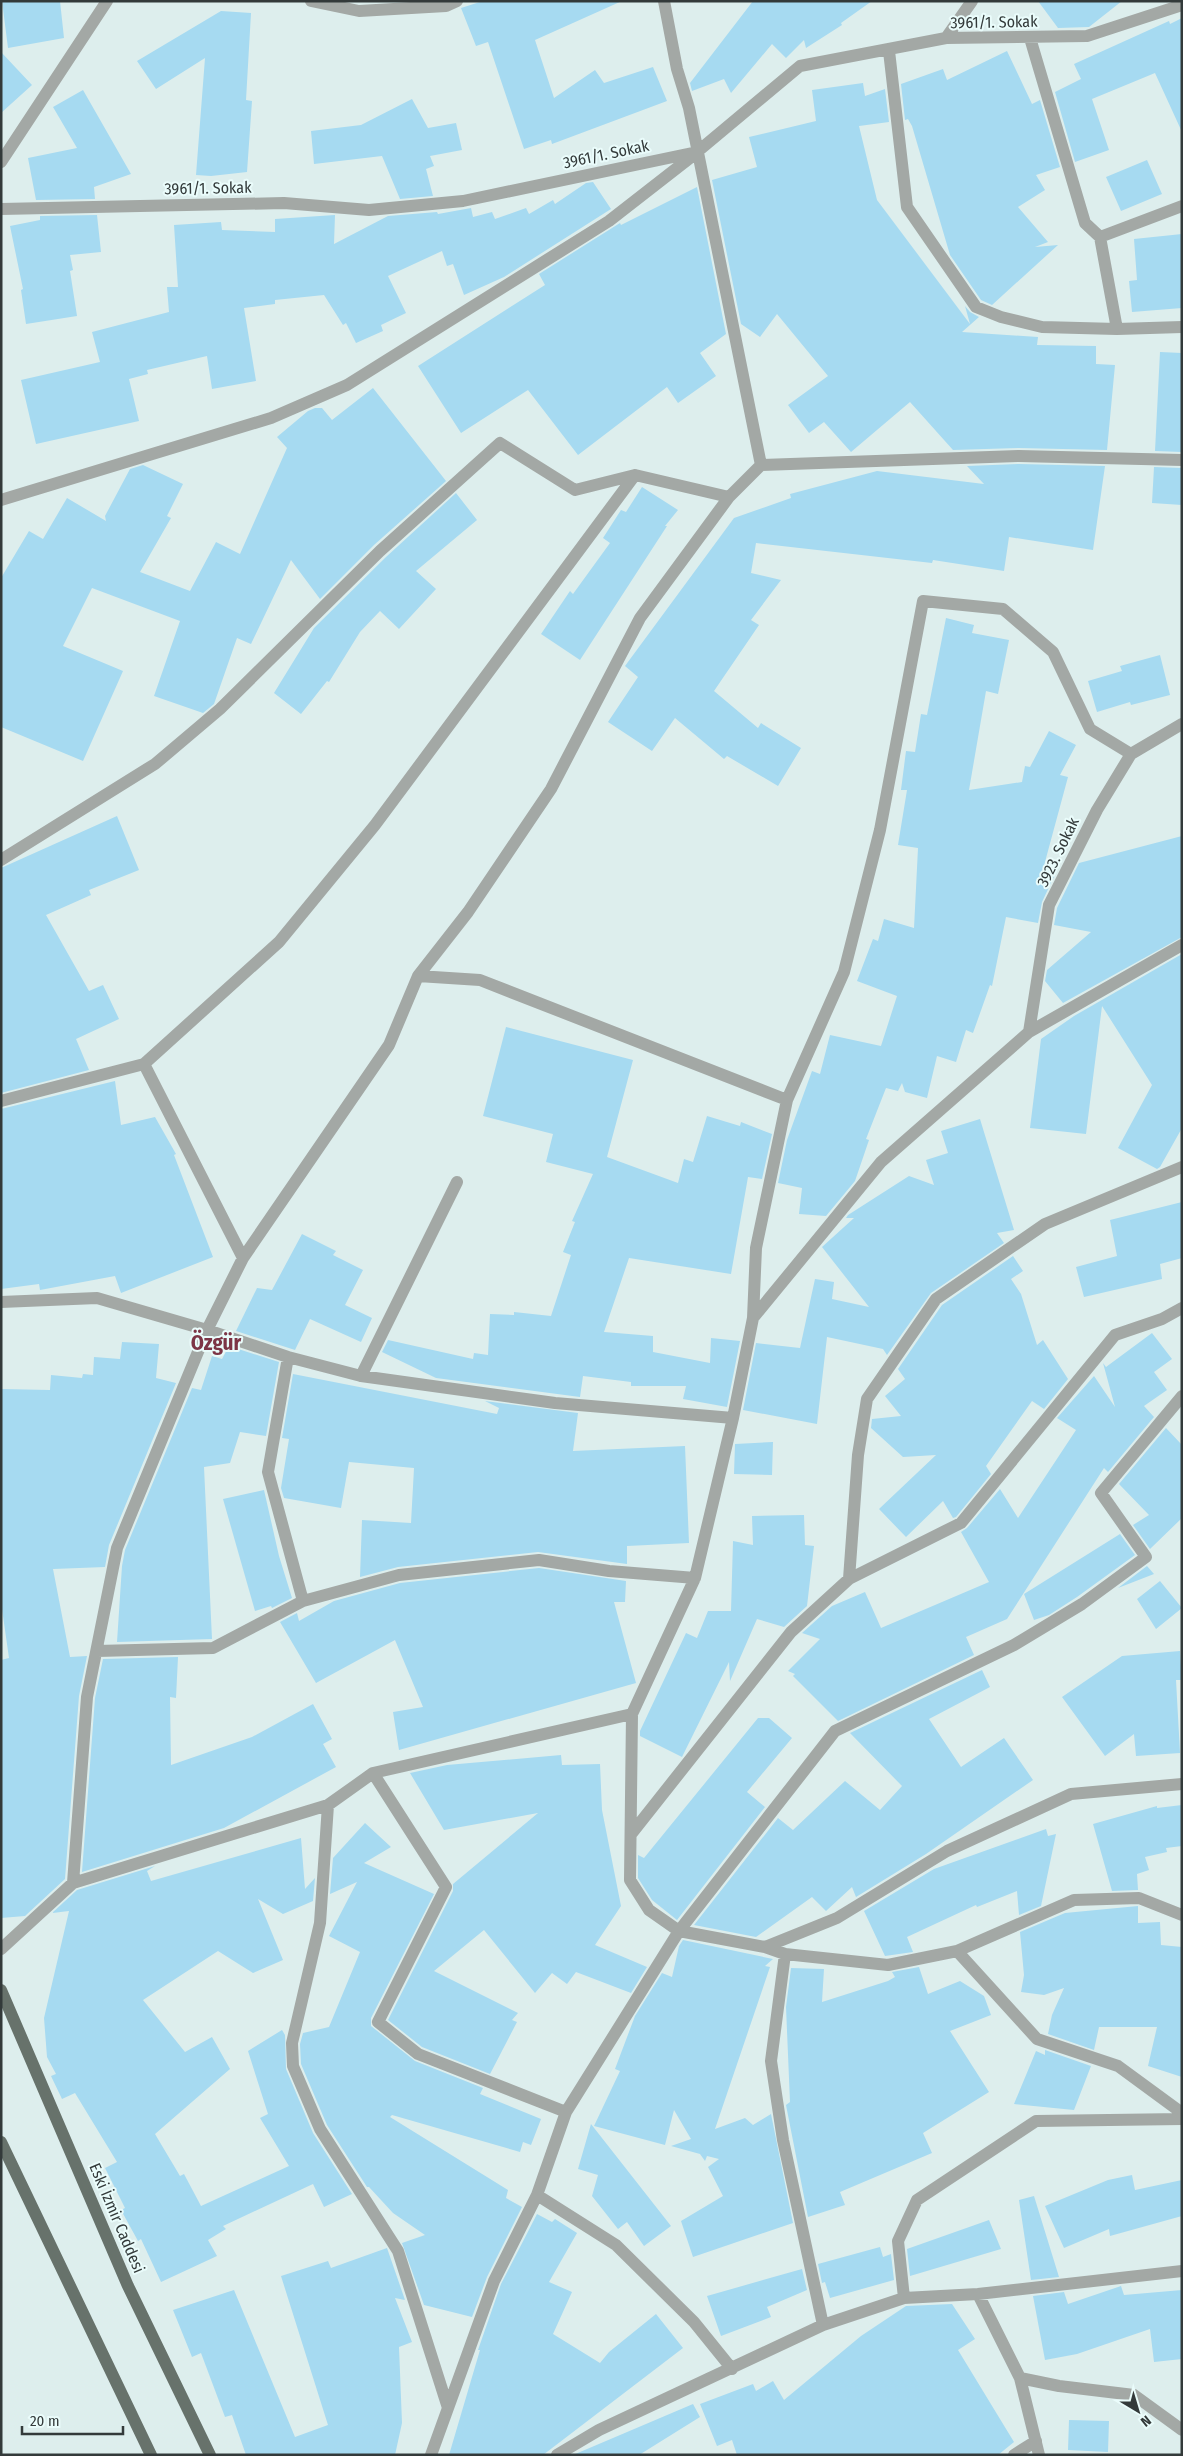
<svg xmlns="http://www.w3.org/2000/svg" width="1183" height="2456" font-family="'Fira Sans Condensed',sans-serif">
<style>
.building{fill:#a6daf1}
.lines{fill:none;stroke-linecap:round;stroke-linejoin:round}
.minor{stroke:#a3a8a5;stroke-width:12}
.primary{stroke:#67726b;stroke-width:12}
.labels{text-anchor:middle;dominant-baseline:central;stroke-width:4;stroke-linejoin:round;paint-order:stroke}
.street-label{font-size:16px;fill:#333a3a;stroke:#eafcfb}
.district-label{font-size:21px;font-weight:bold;fill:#7c3546;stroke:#eafcfb}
</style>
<rect width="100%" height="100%" fill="#ddeeed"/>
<path class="building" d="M 2,1 L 60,1 L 64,38 L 8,48 Z
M 483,1 L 622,1 L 535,40 L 554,98 L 595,70 L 604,83 L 653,67 L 667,101 L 552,144 L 551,140 L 524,149 L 488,42 L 476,46 L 461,8 Z
M 753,1 L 872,1 L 841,23 L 842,25 L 806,48 L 804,40 L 786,58 L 772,44 L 731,93 L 724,79 L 692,91 L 690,83 Z
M 1038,1 L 1122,1 L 1089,27 L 1058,28 Z
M 221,11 L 251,13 L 246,100 L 252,101 L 247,172 L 211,176 L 196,175 L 205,58 L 156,89 L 137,61 Z
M 1182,18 L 1182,132 L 1155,73 L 1092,99 L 1109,150 L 1075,162 L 1055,92 L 1081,79 L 1074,64 L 1169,21 L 1170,24 Z
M 1007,51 L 1032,104 L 1040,100 L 1060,167 L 1036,175 L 1045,190 L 1018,207 L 1048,242 L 1035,247 L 1058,245 L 992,305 L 981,300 L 950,255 L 912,126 L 908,119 L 905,120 L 901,84 L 943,69 L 947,80 Z
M 1,52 L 32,85 L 1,113 Z
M 863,83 L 865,96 L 885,89 L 889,122 L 859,126 L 877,200 L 970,324 L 965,306 L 970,312 L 979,317 L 962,332 L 1038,337 L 1037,345 L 1096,346 L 1096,364 L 1115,365 L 1107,450 L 1019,448 L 953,450 L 910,402 L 851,452 L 824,422 L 809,433 L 788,405 L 828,376 L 777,314 L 760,337 L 741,324 L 712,180 L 757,167 L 749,137 L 816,121 L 812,90 Z
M 83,90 L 131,174 L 94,187 L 95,199 L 36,200 L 28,158 L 77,148 L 53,107 Z
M 412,99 L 428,128 L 456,123 L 462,150 L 430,156 L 434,166 L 426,169 L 433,196 L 400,199 L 382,156 L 314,164 L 311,131 L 361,125 Z
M 1147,160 L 1162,194 L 1121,211 L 1106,177 Z
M 593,182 L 611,209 L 504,277 L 464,295 L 453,264 L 447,266 L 442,251 L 388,276 L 406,313 L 381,325 L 383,331 L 356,343 L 346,323 L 343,325 L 324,295 L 275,300 L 275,304 L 244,308 L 256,381 L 212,389 L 207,356 L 147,370 L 148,374 L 129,379 L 139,421 L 36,444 L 21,380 L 100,362 L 92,332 L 169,312 L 167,287 L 178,287 L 174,225 L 221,222 L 222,230 L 275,232 L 275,219 L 335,215 L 334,244 L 388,216 L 437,212 L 438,214 L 471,208 L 473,217 L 492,212 L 495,219 L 526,208 L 529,214 L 553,200 L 555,204 L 586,183 Z
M 697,187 L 726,334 L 700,353 L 716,376 L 678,403 L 667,387 L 578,455 L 528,390 L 461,433 L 418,366 L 545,285 L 539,274 L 620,223 L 621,225 Z
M 97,215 L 101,252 L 70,255 L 73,270 L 70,271 L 77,316 L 26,324 L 21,290 L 23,289 L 10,226 L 40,220 L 40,216 Z
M 1182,234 L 1182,308 L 1132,312 L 1129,281 L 1137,280 L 1134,239 Z
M 1160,352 L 1182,353 L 1182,452 L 1155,451 Z
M 373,388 L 446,481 L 374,545 L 320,599 L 291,560 L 251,644 L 237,638 L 214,704 L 203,713 L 154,696 L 180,621 L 92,588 L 63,646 L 123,671 L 83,761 L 1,727 L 1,578 L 29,531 L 43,539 L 67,498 L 106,521 L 105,516 L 130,469 L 143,465 L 183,484 L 167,516 L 171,518 L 140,572 L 190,591 L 216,542 L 240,554 L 287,448 L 277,437 L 308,411 L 315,408 L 322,408 L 332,420 Z
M 1019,464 L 1105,466 L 1093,550 L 1009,537 L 1004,571 L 933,560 L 932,563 L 756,543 L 751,573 L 781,580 L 751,620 L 759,625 L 714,691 L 758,728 L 761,723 L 801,748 L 778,786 L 727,756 L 724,759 L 675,718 L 652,751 L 608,722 L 638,677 L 625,666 L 734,518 L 791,498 L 790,494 L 877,471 L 984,484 L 967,466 Z
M 1154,467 L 1182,468 L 1182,505 L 1152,503 Z
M 642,487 L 678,510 L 665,526 L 667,526 L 580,660 L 541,634 L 570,591 L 573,594 L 610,543 L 603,538 L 621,510 L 626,512 Z
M 456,493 L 477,520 L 416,571 L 436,589 L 399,629 L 380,611 L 360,632 L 329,682 L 327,681 L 301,714 L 274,693 L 314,628 L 386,557 Z
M 946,618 L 974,625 L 972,633 L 1009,640 L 998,694 L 986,691 L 969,790 L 1022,782 L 1025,766 L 1030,767 L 1049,731 L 1076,745 L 1060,775 L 1068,777 L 1042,873 L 1058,868 L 1042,902 L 1038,923 L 1006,917 L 992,986 L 990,985 L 973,1033 L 966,1030 L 956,1062 L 937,1056 L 927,1098 L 905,1092 L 902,1083 L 898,1091 L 886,1088 L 866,1139 L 869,1140 L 855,1181 L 826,1216 L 799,1214 L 802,1188 L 778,1183 L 787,1140 L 812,1071 L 820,1074 L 830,1035 L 881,1046 L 897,996 L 857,981 L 873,939 L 878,941 L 884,919 L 914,928 L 918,848 L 898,845 L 907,790 L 901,790 L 906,751 L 915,752 L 921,714 L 927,715 Z
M 1160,655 L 1170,695 L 1131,705 L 1130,702 L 1097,712 L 1088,681 L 1122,671 L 1120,666 Z
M 117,816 L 139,870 L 89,890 L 91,895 L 46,915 L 89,991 L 103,985 L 119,1019 L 76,1039 L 89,1070 L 1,1093 L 1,868 Z
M 1182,836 L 1182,937 L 1063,1003 L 1045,981 L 1047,970 L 1091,932 L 1054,925 L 1057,908 L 1079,863 Z
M 1182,954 L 1182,1128 L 1160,1167 L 1157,1169 L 1118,1148 L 1152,1085 L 1102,1006 L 1086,1134 L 1030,1128 L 1041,1039 L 1074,1016 Z
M 506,1027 L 633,1060 L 607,1157 L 678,1183 L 684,1159 L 693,1162 L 707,1116 L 740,1126 L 741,1122 L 772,1134 L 762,1179 L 748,1177 L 731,1274 L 629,1258 L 604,1332 L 653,1336 L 653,1352 L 710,1363 L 711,1338 L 740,1341 L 727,1407 L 683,1399 L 686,1386 L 631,1386 L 631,1382 L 583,1376 L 580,1397 L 436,1378 L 382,1352 L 388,1340 L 473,1359 L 474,1353 L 488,1355 L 490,1314 L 514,1315 L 514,1312 L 551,1316 L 571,1255 L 563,1252 L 575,1222 L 572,1221 L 593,1174 L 546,1162 L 553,1134 L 483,1116 Z
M 115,1081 L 121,1125 L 155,1117 L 176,1154 L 174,1155 L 213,1257 L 121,1293 L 115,1276 L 40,1290 L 39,1284 L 1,1289 L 1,1109 Z
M 980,1119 L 1014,1230 L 997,1233 L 1004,1243 L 931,1293 L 887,1355 L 883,1349 L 827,1337 L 817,1424 L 743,1410 L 756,1343 L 800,1348 L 815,1279 L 834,1282 L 832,1299 L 869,1307 L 822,1247 L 854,1218 L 846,1218 L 848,1215 L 909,1176 L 934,1185 L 926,1160 L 948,1153 L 941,1131 Z
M 1182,1202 L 1182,1258 L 1160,1264 L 1162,1279 L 1084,1297 L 1076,1267 L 1117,1256 L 1110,1220 Z
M 302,1234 L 336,1251 L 333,1255 L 363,1270 L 345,1305 L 372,1318 L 361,1342 L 310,1319 L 295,1350 L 236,1331 L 257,1288 L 272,1290 Z
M 1013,1256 L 1023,1271 L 1011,1279 L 1021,1294 L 1037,1345 L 1043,1340 L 1068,1379 L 1044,1409 L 1032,1401 L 986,1466 L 991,1474 L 956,1517 L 953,1518 L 943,1501 L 906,1537 L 879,1509 L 936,1455 L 903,1457 L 871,1428 L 872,1419 L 901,1416 L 885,1396 L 905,1379 L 898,1369 L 942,1305 Z
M 1152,1333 L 1172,1359 L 1154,1372 L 1167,1390 L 1144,1406 L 1154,1417 L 1108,1472 L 1104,1468 L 1007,1619 L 966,1637 L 974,1655 L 838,1721 L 793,1676 L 795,1674 L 788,1671 L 820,1639 L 802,1633 L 832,1606 L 865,1592 L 881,1628 L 989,1582 L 961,1532 L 967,1528 L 1000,1489 L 1018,1518 L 1076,1430 L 1057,1418 L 1094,1376 L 1115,1407 L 1103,1363 L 1106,1367 Z
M 122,1342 L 159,1344 L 156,1378 L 176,1383 L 109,1545 L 105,1567 L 53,1569 L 70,1657 L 87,1656 L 79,1696 L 65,1879 L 25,1916 L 1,1918 L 1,1660 L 9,1658 L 1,1602 L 1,1389 L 50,1390 L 51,1375 L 82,1378 L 83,1374 L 93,1375 L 94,1357 L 120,1359 Z
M 229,1346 L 279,1362 L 266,1436 L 240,1432 L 230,1463 L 204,1467 L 212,1639 L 117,1642 L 122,1566 L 125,1550 L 192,1388 L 201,1390 L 212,1356 L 222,1359 Z
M 293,1374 L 497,1414 L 499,1408 L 485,1401 L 578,1413 L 573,1451 L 685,1446 L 689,1543 L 627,1546 L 627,1564 L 538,1552 L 398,1567 L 360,1577 L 362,1520 L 411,1523 L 414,1468 L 349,1462 L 341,1508 L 284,1498 L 281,1488 L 289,1439 L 282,1438 Z
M 1166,1428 L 1182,1445 L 1182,1518 L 1150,1549 L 1133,1525 L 1149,1515 L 1119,1484 Z
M 773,1442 L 772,1475 L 734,1474 L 735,1444 Z
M 264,1490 L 279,1556 L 292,1598 L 272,1608 L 271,1606 L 255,1611 L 223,1499 Z
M 804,1515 L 805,1545 L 814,1546 L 807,1606 L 784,1627 L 757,1619 L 730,1681 L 729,1662 L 682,1757 L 640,1736 L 640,1731 L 686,1633 L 697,1638 L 708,1611 L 731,1611 L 733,1541 L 753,1545 L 752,1516 Z
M 1120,1534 L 1135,1555 L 1077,1597 L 1049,1615 L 1034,1620 L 1024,1594 Z
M 1147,1566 L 1154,1574 L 1118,1588 Z
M 539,1568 L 626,1581 L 625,1602 L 614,1602 L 636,1683 L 399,1750 L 393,1712 L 423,1707 L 395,1640 L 316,1683 L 280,1622 L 297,1613 L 299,1621 L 334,1601 L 400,1583 Z
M 1160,1581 L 1182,1608 L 1156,1629 L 1137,1599 Z
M 1180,1651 L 1182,1680 L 1176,1680 L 1180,1753 L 1136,1756 L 1134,1734 L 1105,1756 L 1062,1697 L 1122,1656 Z
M 178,1657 L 176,1698 L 170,1697 L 171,1765 L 252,1737 L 313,1704 L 332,1739 L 323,1744 L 336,1767 L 224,1828 L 82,1872 L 95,1698 L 103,1659 Z
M 982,1670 L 990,1687 L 929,1719 L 961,1767 L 1004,1738 L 1033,1780 L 926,1854 L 856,1897 L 852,1887 L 826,1911 L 812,1897 L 756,1937 L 694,1925 L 778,1818 L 793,1830 L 845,1781 L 880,1810 L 902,1786 L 850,1733 Z
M 758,1718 L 769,1718 L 792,1738 L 747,1792 L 765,1807 L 677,1920 L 652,1900 L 638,1878 L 638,1855 L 644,1858 Z
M 561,1755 L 562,1765 L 600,1764 L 602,1810 L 621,1906 L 595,1945 L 647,1967 L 631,1993 L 576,1972 L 567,1984 L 552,1973 L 535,1993 L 484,1930 L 434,1971 L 518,2013 L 512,2020 L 517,2022 L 490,2074 L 422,2047 L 388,2020 L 453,1891 L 453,1884 L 538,1813 L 444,1830 L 410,1773 L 447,1765 Z
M 1182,1805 L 1182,1846 L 1166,1848 L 1167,1852 L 1145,1857 L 1149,1870 L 1137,1874 L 1138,1890 L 1112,1891 L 1093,1824 L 1157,1806 L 1157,1808 Z
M 365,1823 L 391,1847 L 364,1863 L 434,1894 L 371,2018 L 371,2026 L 415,2061 L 483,2088 L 480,2094 L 541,2119 L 531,2145 L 523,2142 L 520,2152 L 392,2115 L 390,2117 L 508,2190 L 506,2198 L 522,2207 L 487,2277 L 472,2317 L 424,2305 L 402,2243 L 425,2235 L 393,2213 L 369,2187 L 367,2187 L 327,2125 L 301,2064 L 300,2044 L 303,2033 L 329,2027 L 360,1952 L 329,1936 L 357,1882 L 330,1894 L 333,1858 Z
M 1046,1829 L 1048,1836 L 1056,1834 L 1041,1906 L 1019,1915 L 1017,1891 L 977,1907 L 976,1905 L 907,1937 L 913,1952 L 885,1956 L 864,1911 L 934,1869 Z
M 301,1838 L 305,1889 L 315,1878 L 313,1901 L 283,1914 L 258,1899 L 283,1960 L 253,1973 L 218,1951 L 143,2000 L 185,2052 L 212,2037 L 230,2069 L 155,2134 L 180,2176 L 184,2174 L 201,2206 L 289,2166 L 260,2118 L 268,2114 L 248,2051 L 282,2030 L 285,2035 L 286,2069 L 313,2133 L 352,2194 L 324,2207 L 313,2184 L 223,2226 L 226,2229 L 208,2240 L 217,2256 L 161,2282 L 141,2239 L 138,2241 L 121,2210 L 125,2208 L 105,2168 L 117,2162 L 75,2093 L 62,2099 L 51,2076 L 56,2074 L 47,2057 L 44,2018 L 69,1911 L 52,1913 L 77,1890 L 155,1866 L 147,1871 L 151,1881 Z
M 1138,1906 L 1138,1923 L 1160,1922 L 1161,1945 L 1182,1947 L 1182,2077 L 1148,2066 L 1157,2027 L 1099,2027 L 1094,2050 L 1048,2034 L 1052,2015 L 1064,1988 L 1044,1995 L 1021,1992 L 1024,1975 L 1020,1932 L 1065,1913 Z
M 683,1940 L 773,1959 L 765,1966 L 770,1967 L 715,2129 L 745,2118 L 753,2125 L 771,2114 L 793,2223 L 693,2257 L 681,2221 L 723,2196 L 708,2167 L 719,2159 L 707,2156 L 705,2161 L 700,2154 L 671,2146 L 691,2139 L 674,2110 L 665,2145 L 594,2126 L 620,2071 L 615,2069 L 635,2016 L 662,1973 L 672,1977 L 679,1946 Z
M 919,1967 L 928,1994 L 960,1981 L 984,1996 L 991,2015 L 950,2031 L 989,2092 L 923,2133 L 932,2153 L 840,2192 L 845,2205 L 808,2217 L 786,2105 L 790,2102 L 786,2007 L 791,1968 L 824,1969 L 822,2002 L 888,1981 L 895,1977 L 892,1972 Z
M 1045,2050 L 1091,2066 L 1074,2110 L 1014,2104 L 1036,2051 L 1045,2055 Z
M 591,2124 L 671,2226 L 644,2246 L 627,2222 L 618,2229 L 592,2196 L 598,2175 L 578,2169 Z
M 1132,2175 L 1135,2190 L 1182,2180 L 1182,2216 L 1110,2236 L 1109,2229 L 1064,2248 L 1045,2206 L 1108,2180 Z
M 1034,2196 L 1059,2277 L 1031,2280 L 1019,2200 Z
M 537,2214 L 552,2222 L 555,2219 L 577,2233 L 549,2282 L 572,2292 L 553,2334 L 600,2363 L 609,2352 L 656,2314 L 683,2348 L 543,2455 L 449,2455 L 480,2350 L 478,2350 L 501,2284 Z
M 989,2220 L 1001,2249 L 910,2276 L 907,2249 Z
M 880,2247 L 883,2257 L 891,2254 L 894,2280 L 830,2298 L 825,2282 L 822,2283 L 818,2264 Z
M 387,2248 L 405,2300 L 395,2298 L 412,2342 L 399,2347 L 402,2423 L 395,2455 L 246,2455 L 232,2415 L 225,2417 L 201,2353 L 192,2357 L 173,2310 L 234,2290 L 295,2437 L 328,2425 L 281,2276 L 328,2261 L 331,2268 Z
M 802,2269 L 807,2290 L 767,2307 L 771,2317 L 721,2336 L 707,2296 Z
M 1121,2286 L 1124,2295 L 1182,2290 L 1182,2359 L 1154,2362 L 1150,2329 L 1077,2354 L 1045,2360 L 1033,2296 L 1064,2292 L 1068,2304 Z
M 952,2304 L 975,2339 L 958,2350 L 1014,2442 L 998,2455 L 737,2455 L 732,2440 L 717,2446 L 700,2404 L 753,2384 L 756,2391 L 773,2381 L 784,2400 L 861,2336 L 906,2306 Z
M 693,2404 L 700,2417 L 639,2455 L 573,2455 Z
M 1069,2420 L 1109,2421 L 1108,2452 L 1068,2450 Z"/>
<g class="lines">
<path class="minor" d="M 311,1 L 359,11 L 446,6 L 457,1
M 664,1 L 677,69 L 689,108 L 761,465
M 946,38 L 972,1
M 1030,38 L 1085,223 L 1100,237 L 1182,206
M 889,51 L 907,207 L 976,307 L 1001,317 L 1042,327 L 1117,329 L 1182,327
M 1,162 L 107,1
M 1,209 L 284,203 L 369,210 L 463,201 L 697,152 L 800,66 L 946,38 L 1087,36 L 1182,5
M 1100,237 L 1117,329
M 1,500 L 271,418 L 347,385 L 609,221 L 695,154
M 1,860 L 155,764 L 220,709 L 380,551 L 500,443 L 575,490 L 635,475 L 729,497
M 418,976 L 480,980 L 787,1100 L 844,972 L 880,830 L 923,601 L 1003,609 L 1053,652 L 1090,729 L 1131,754
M 1029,1032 L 1049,905 L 1097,810 L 1131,754 L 1182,724
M 144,1064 L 243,1258
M 1,1101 L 144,1064 L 279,942 L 375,825 L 635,475
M 1,1302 L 97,1298 L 207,1330 L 288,1357 L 361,1376 L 555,1403 L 733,1418
M 753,1318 L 756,1248 L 787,1100
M 288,1357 L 268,1472 L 303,1601
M 361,1376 L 457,1182
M 849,1579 L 858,1455 L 867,1399 L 936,1299 L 1045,1224 L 1182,1167
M 97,1651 L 213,1648 L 303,1601 L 399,1575 L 539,1560 L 609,1571 L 695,1578
M 632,1714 L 630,1880 L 649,1910 L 679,1931 L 765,1947 L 837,1918 L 947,1851 L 1071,1794 L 1182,1784
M 373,1773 L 446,1887 L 378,2022 L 418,2054 L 566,2112
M 328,1805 L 320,1923 L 292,2043 L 293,2066 L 320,2129 L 398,2251 L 448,2408
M 632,1833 L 791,1632 L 849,1579 L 961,1523 L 1115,1335 L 1162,1319 L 1182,1308
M 73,1883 L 87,1697 L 117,1548 L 207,1330 L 243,1258 L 389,1045 L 418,976 L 468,912 L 551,789 L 640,618 L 729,497 L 761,465 L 1019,456 L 1182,460
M 765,1947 L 785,1954 L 888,1965 L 957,1951 L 1074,1900 L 1139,1898 L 1182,1915
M 1,1949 L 73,1883 L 328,1805 L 373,1773 L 632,1714 L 695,1578 L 733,1418 L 753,1318 L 881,1162 L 1029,1032 L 1182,945
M 957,1951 L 1037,2039 L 1118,2066 L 1182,2113
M 785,1954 L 771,2061 L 783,2140 L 823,2325
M 537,2195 L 616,2245 L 694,2322 L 732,2369
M 978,2294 L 1020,2378 L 1059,2386 L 1134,2395 L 1182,2430
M 904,2298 L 898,2241 L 917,2200 L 1036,2121 L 1182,2119
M 1020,2378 L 1039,2455
M 431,2455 L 494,2281 L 537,2195 L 566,2112 L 679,1931 L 835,1731 L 1014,1645 L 1082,1604 L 1146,1557 L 1101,1493 L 1182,1396
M 557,2455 L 599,2430 L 823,2325 L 904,2298 L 978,2294 L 1182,2271
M 1014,2455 L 1036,2441"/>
<path class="primary" d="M 1,1990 L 128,2286 L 210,2455
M 1,2142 L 151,2455"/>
</g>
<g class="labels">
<g class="street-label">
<text transform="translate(994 22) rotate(-1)">3961/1. Sokak</text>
<text transform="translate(606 154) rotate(-12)">3961/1. Sokak</text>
<text transform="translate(208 188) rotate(-1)">3961/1. Sokak</text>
<text transform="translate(1058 852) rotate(-64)">3923. Sokak</text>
<text transform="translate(117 2218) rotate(67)">Eski İzmir Caddesi</text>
</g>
<g class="district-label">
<text x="216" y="1343">Özgür</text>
</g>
</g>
<rect width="1183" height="2456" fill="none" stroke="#333a3a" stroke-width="5"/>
<g transform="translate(1138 2411) rotate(142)" stroke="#eafcfb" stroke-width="4" paint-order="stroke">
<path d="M0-4L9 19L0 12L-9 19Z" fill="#333a3a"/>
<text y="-8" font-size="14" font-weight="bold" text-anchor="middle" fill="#333a3a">N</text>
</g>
<path d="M22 2426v8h101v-8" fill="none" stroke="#333a3a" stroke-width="2.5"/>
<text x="30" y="2426" font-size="15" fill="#333a3a" stroke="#eafcfb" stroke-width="4" paint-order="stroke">20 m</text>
</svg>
